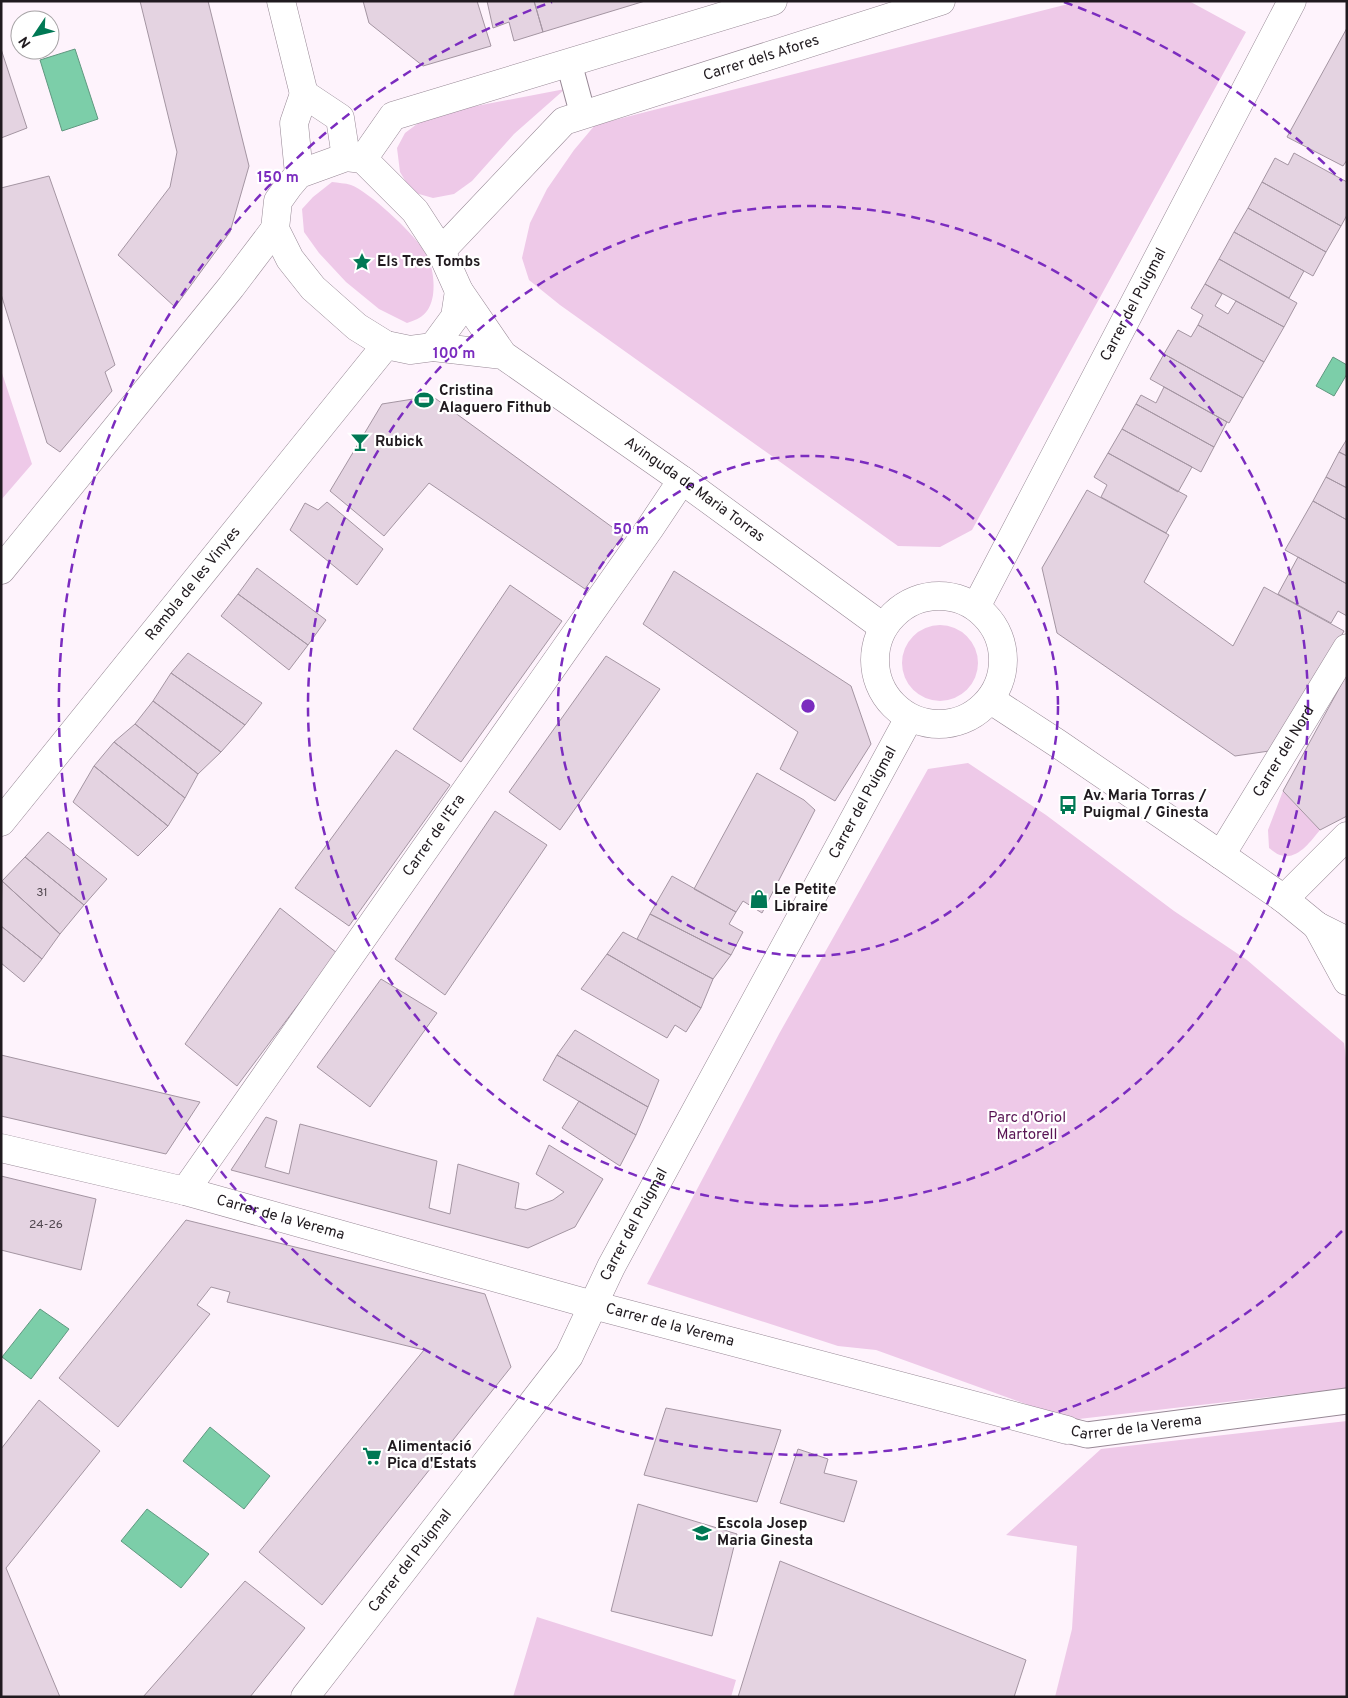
<svg xmlns="http://www.w3.org/2000/svg" width="1348" height="1698" font-family="Overpass,sans-serif">
<style>
.green{fill:#eec9e8}
.water{fill:#7ccea9;stroke:#609880}
.building{fill:#e4d3e1;stroke:#a495a2}
.lines{fill:none;stroke-linecap:round;stroke-linejoin:round}
.pedestrian-casing{stroke:#978895;stroke-width:27}
.minor-casing{stroke:#978895;stroke-width:29}
.pedestrian{stroke:#fff;stroke-width:25}
.minor{stroke:#fff;stroke-width:28}
.ring{fill:none;stroke:#7b2cbf;stroke-width:2.5;stroke-dasharray:9 6}
.labels{text-anchor:middle;dominant-baseline:central;stroke-width:4.5;stroke-linejoin:round;paint-order:stroke}
.number-label{font-size:12px;fill:#514850}
.street-label{font-size:15px;fill:#201a1f;stroke:#fff}
.poi-label{font-size:15px;font-weight:bold;fill:#201a1f;stroke:#fff;text-anchor:start}
.park-label{font-size:15px;fill:#591454;stroke:#fff}
.centre{fill:#7b2cbf;stroke:#fff;stroke-width:2.5}
.ring-label{font-size:15px;text-anchor:middle;font-weight:bold;fill:#7b2cbf;stroke:#fff;stroke-width:4.5;stroke-linejoin:round;paint-order:stroke}
</style>
<rect width="100%" height="100%" fill="#fef3fc"/>
<path class="green" d="M 1080,1 L 1189,1 L 1246,32 L 972,530 L 940,547 L 898,546 L 560,305 L 529,280 L 522,258 L 530,223 L 547,189 L 574,150 L 595,125 Z
M 565,89 L 514,134 L 472,181 L 454,194 L 433,198 L 412,192 L 400,172 L 397,148 L 405,133 L 429,115 Z
M 332,182 C 338,183 345,183 351,185 C 368,191 412,232 422,248 C 432,261 435,279 433,295 C 430,312 423,318 407,323 L 379,309 L 346,282 L 319,253 L 304,232 L 302,209 L 313,197 Z
M 1,370 L 32,464 L 1,500 Z
M902 663a38 38 0 1 1 76 0a38 38 0 1 1-76 0Z
M 968,763 L 1046,815 L 1174,911 L 1247,960 L 1344,1043 L 1347,1066 L 1347,1388 L 1070,1420 L 876,1350 L 838,1346 L 647,1284 L 779,1034 L 928,769 Z
M 1283,791 L 1320,830 C 1310,842 1297,861 1280,855 C 1276,854 1272,850 1269,848 L 1268,830 Z
M 1347,1421 L 1347,1697 L 1055,1697 L 1072,1629 L 1077,1546 L 1006,1535 L 1101,1449 Z
M 537,1617 L 736,1680 L 731,1697 L 513,1697 Z"/>
<path class="water" d="M 75,49 L 98,119 L 62,131 L 40,60 Z
M 1333,357 L 1347,365 L 1347,374 L 1334,396 L 1316,386 Z
M 40,1309 L 69,1329 L 31,1379 L 2,1357 Z
M 210,1427 L 270,1476 L 244,1509 L 183,1461 Z
M 147,1509 L 209,1554 L 181,1588 L 121,1541 Z"/>
<path class="building" d="M 140,1 L 208,1 L 249,166 L 230,232 L 175,307 L 118,255 L 170,187 L 177,152 Z
M 363,1 L 477,1 L 491,46 L 423,66 L 369,23 Z
M 487,1 L 534,1 L 543,32 L 514,41 L 509,22 L 493,28 Z
M 534,1 L 645,1 L 543,32 Z
M 1347,28 L 1347,160 L 1343,166 L 1287,137 Z
M 1,49 L 27,128 L 1,138 Z
M 1294,153 L 1347,182 L 1347,215 L 1341,226 L 1262,182 L 1275,158 L 1288,165 Z
M 49,176 L 115,365 L 105,372 L 112,391 L 60,452 L 47,443 L 1,294 L 1,188 Z
M 1262,182 L 1341,226 L 1326,252 L 1248,208 Z
M 1248,208 L 1326,252 L 1313,276 L 1234,232 Z
M 1234,232 L 1304,271 L 1289,298 L 1219,259 Z
M 1219,259 L 1297,303 L 1284,327 L 1205,284 Z
M 1205,284 L 1222,294 L 1215,306 L 1228,314 L 1236,301 L 1284,327 L 1264,362 L 1198,325 L 1203,315 L 1191,308 Z
M 1198,325 L 1264,362 L 1243,398 L 1164,354 L 1178,330 L 1191,337 Z
M 1164,354 L 1243,398 L 1229,423 L 1150,379 Z
M 1164,387 L 1227,422 L 1214,447 L 1136,404 L 1141,395 L 1156,403 Z
M 432,396 L 623,535 L 585,589 L 429,483 L 384,536 L 330,491 L 382,404 Z
M 1136,404 L 1214,447 L 1201,472 L 1122,429 Z
M 1122,429 L 1192,467 L 1178,492 L 1108,453 Z
M 1347,439 L 1347,456 L 1339,452 Z
M 1339,452 L 1347,456 L 1347,488 L 1326,477 Z
M 1108,453 L 1187,496 L 1166,533 L 1101,497 L 1107,485 L 1094,477 Z
M 1326,477 L 1347,488 L 1347,520 L 1313,501 Z
M 1087,490 L 1169,535 L 1144,582 L 1233,646 L 1264,587 L 1344,631 L 1276,750 L 1235,756 L 1057,633 L 1042,568 Z
M 1313,501 L 1347,520 L 1347,584 L 1285,550 Z
M 327,502 L 383,549 L 357,585 L 290,530 L 305,503 L 318,510 Z
M 1298,557 L 1347,584 L 1347,616 L 1338,611 L 1331,623 L 1278,594 Z
M 257,568 L 326,620 L 308,645 L 238,594 Z
M 674,571 L 851,686 L 871,744 L 835,801 L 780,769 L 798,732 L 643,624 Z
M 510,585 L 562,621 L 461,762 L 413,729 Z
M 238,594 L 308,645 L 289,670 L 221,616 Z
M 188,653 L 262,703 L 245,725 L 171,673 Z
M 606,656 L 660,689 L 560,830 L 509,792 Z
M 171,673 L 245,725 L 221,752 L 153,701 Z
M 1347,674 L 1347,816 L 1320,830 L 1283,791 Z
M 153,701 L 221,752 L 198,774 L 135,724 Z
M 135,724 L 198,774 L 185,798 L 114,742 Z
M 114,742 L 185,798 L 168,826 L 94,766 Z
M 396,750 L 450,785 L 349,926 L 295,888 Z
M 94,766 L 168,826 L 138,856 L 73,802 Z
M 757,773 L 804,800 L 815,810 L 762,913 L 743,901 L 736,912 L 694,889 Z
M 495,811 L 547,845 L 445,995 L 395,959 Z
M 48,832 L 107,879 L 84,905 L 25,857 Z
M 25,857 L 84,905 L 60,934 L 2,881 Z
M 672,876 L 736,912 L 729,924 L 743,932 L 731,955 L 650,914 Z
M 2,881 L 60,934 L 42,959 L 1,926 Z
M 280,908 L 337,953 L 237,1086 L 185,1044 Z
M 650,914 L 731,955 L 713,979 L 637,939 Z
M 1,926 L 42,959 L 24,982 L 1,963 Z
M 623,932 L 713,979 L 701,1008 L 607,954 Z
M 607,954 L 701,1008 L 686,1032 L 675,1025 L 667,1038 L 581,989 Z
M 381,979 L 437,1013 L 370,1107 L 317,1067 Z
M 575,1030 L 659,1080 L 648,1107 L 557,1055 Z
M 1,1055 L 200,1102 L 166,1154 L 1,1116 Z
M 557,1055 L 648,1107 L 636,1135 L 543,1080 Z
M 579,1101 L 636,1135 L 620,1166 L 562,1128 Z
M 266,1117 L 277,1121 L 265,1167 L 289,1174 L 300,1124 L 437,1161 L 429,1208 L 450,1214 L 458,1164 L 519,1183 L 515,1208 L 526,1210 L 553,1200 L 564,1192 L 536,1174 L 549,1145 L 603,1179 L 575,1227 L 528,1248 L 231,1170 Z
M 1,1176 L 96,1199 L 81,1270 L 1,1250 Z
M 186,1220 L 485,1294 L 511,1367 L 322,1605 L 259,1552 L 424,1350 L 227,1302 L 230,1292 L 211,1287 L 197,1305 L 210,1314 L 118,1427 L 59,1378 Z
M 39,1400 L 100,1451 L 6,1568 L 60,1697 L 1,1697 L 1,1449 Z
M 666,1408 L 781,1430 L 757,1502 L 644,1475 Z
M 798,1449 L 828,1459 L 824,1473 L 857,1481 L 844,1522 L 780,1503 Z
M 638,1504 L 737,1534 L 712,1636 L 611,1611 Z
M 780,1561 L 1026,1660 L 1014,1697 L 738,1697 Z
M 245,1581 L 305,1628 L 250,1697 L 143,1697 Z"/>
<g class="lines">
<g class="pedestrian-casing">
<g id="pedestrian">
<path d="M 569,63 L 583,115"/>
<path id="s1" d="M 1067,1430 L 1087,1435 L 1347,1401"/>
</g>
</g>
<g class="minor-casing">
<g id="minor">
<path d="M 281,1 L 304,94"/>
<path d="M 304,94 L 340,118 L 346,157"/>
<path d="M 363,159 L 393,116 L 773,1"/>
<path d="M 299,174 L 294,123 L 304,94"/>
<path id="s2" d="M 441,251 L 564,121 L 941,1"/>
<path d="M 433,347 L 455,317 L 459,291"/>
<path id="s3" d="M 503,355 L 433,347 L 410,350 L 386,345 L 357,327 L 313,288 L 290,259 L 275,229 L 278,201 L 288,187 L 299,174 L 346,157 L 363,159 L 415,211 L 441,251 L 459,291 L 503,355 L 682,480 L 883,627"/>
<path d="M 1,570 L 231,287 L 275,229"/>
<circle cx="939" cy="660" r="64"/>
<path id="s4" d="M 976,607 L 1292,1"/>
<path d="M 991,700 L 1057,743 L 1221,855 L 1284,899 L 1317,926 L 1347,941"/>
<path id="s5" d="M 1,822 L 386,345"/>
<path id="s6" d="M 1221,855 L 1347,648"/>
<path d="M 1284,899 L 1347,836"/>
<path d="M 1317,926 L 1347,981"/>
<path id="s7" d="M 1,1148 L 185,1191 L 593,1305 L 1067,1430"/>
<path id="s8" d="M 185,1191 L 650,528 L 682,480"/>
<path id="s9" d="M 305,1697 L 569,1356 L 611,1267 L 909,718"/>
</g>
</g>
<use href="#pedestrian" class="pedestrian"/>
<use href="#minor" class="minor"/>
</g>
<g class="ring">
<circle cx="808" cy="706" r="250"/>
<circle cx="808" cy="706" r="500"/>
<path d="M1342 1231A749 749 0 1 1 552 2M1064 2A749 749 0 0 1 1342 181"/>
</g>
<defs>
<g id="sight-bare" transform="scale(1.5)"><path d="M0-6L1.8-2.2L6-1.7L2.9 1.2L3.7 5.4L0 3.3L-3.7 5.4L-2.9 1.2L-6-1.7L-1.8-2.2Z" fill="#007854" stroke="#fff" stroke-width="2.5" paint-order="stroke"/></g>
<g id="stadium-bare" transform="scale(1.5)"><path d="M0-5a6.5 5 0 1 0 0 10a6.5 5 0 1 0 0-10ZM-3.5-1.8h7v3.6h-7Z" fill="#007854" stroke="#fff" stroke-width="2.5" paint-order="stroke"/></g>
<g id="bar-bare" transform="scale(1.5)"><path d="M-6-5H6L.8 .8V4.5H3.5V6h-7V4.5H-.8V.8Z" fill="#007854" stroke="#fff" stroke-width="2.5" paint-order="stroke"/></g>
<g id="bus-bare" transform="scale(1.5)"><path d="M-5-6H5V4H4V6H2V4H-2V6H-4V4H-5ZM-3.5-4V0h7V-4ZM-3.5 1.2v1.5H-2V1.2ZM2 1.2v1.5H3.5V1.2Z" fill="#007854" stroke="#fff" stroke-width="2.5" paint-order="stroke"/></g>
<g id="shop-bare" transform="scale(1.5)"><path d="M-5-2.5h2.3a2.7 3.5 0 0 1 5.4 0H5L5.5 6h-11ZM-1.5-2.5h3a1.5 2.3 0 0 0-3 0Z" fill="#007854" stroke="#fff" stroke-width="2.5" paint-order="stroke"/></g>
<g id="supermarket-bare" transform="scale(1.5)"><path d="M-6-5.5h2.5l.6 2H6L4.5 2H-2.5L-4.4-4H-6ZM-1.5 3.2a1.3 1.3 0 1 0 .1 0ZM3 3.2a1.3 1.3 0 1 0 .1 0Z" fill="#007854" stroke="#fff" stroke-width="2.5" paint-order="stroke"/></g>
<g id="school-bare" transform="scale(1.5)"><path d="M0-5L7-2L0 1L-7-2ZM-4 1L0 2.5L4 1V4Q0 6-4 4Z" fill="#007854" stroke="#fff" stroke-width="2.5" paint-order="stroke"/></g>
</defs>
<g fill-rule="evenodd">
<use href="#sight-bare" x="362" y="262"/>
<use href="#stadium-bare" x="424" y="400"/>
<use href="#bar-bare" x="360" y="442"/>
<use href="#bus-bare" x="1068" y="805"/>
<use href="#shop-bare" x="759" y="899"/>
<use href="#supermarket-bare" x="372" y="1456"/>
<use href="#school-bare" x="702" y="1533"/>
</g>
<g class="labels">
<g class="number-label">
<text x="42" y="893">31</text>
<text x="46" y="1225">24-26</text>
</g>
<g class="street-label">
<text stroke="none"><textPath href="#s2" startOffset="386">Carrer dels Afores</textPath></text>
<text stroke="none"><textPath href="#s4" startOffset="341">Carrer del Puigmal</textPath></text>
<text stroke="none"><textPath href="#s3" startOffset="888">Avinguda de Maria Torras</textPath></text>
<text stroke="none"><textPath href="#s5" startOffset="306">Rambla de les Vinyes</textPath></text>
<text stroke="none"><textPath href="#s6" startOffset="121">Carrer del Nord</textPath></text>
<text stroke="none"><textPath href="#s9" startOffset="1058">Carrer del Puigmal</textPath></text>
<text stroke="none"><textPath href="#s8" startOffset="434">Carrer de l'Era</textPath></text>
<text stroke="none"><textPath href="#s7" startOffset="288">Carrer de la Verema</textPath></text>
<text stroke="none"><textPath href="#s9" startOffset="578">Carrer del Puigmal</textPath></text>
<text stroke="none"><textPath href="#s7" startOffset="692">Carrer de la Verema</textPath></text>
<text stroke="none"><textPath href="#s1" startOffset="70">Carrer de la Verema</textPath></text>
<text stroke="none"><textPath href="#s9" startOffset="172">Carrer del Puigmal</textPath></text>
</g>
<g class="poi-label">
<text x="377" y="262">Els Tres Tombs</text>
<text x="439" y="391">Cristina<tspan x="439" dy="17">Alaguero Fithub</tspan></text>
<text x="375" y="442">Rubick</text>
<text x="1083" y="796">Av. Maria Torras /<tspan x="1083" dy="17">Puigmal / Ginesta</tspan></text>
<text x="774" y="890">Le Petite<tspan x="774" dy="17">Libraire</tspan></text>
<text x="387" y="1447">Alimentació<tspan x="387" dy="17">Pica d'Estats</tspan></text>
<text x="717" y="1524">Escola Josep<tspan x="717" dy="17">Maria Ginesta</tspan></text>
</g>
<g class="park-label">
<text x="1027" y="1118">Parc d'Oriol<tspan x="1027" dy="17">Martorell</tspan></text>
</g>
</g>
<circle cx="808" cy="706" r="8" class="centre"/>
<g class="ring-label">
<text x="278" y="182">150 m</text>
<text x="454" y="358">100 m</text>
<text x="631" y="534">50 m</text>
</g>
<rect width="1348" height="1698" fill="none" stroke="#201a1f" stroke-width="5"/>
<g transform="translate(35 35) rotate(235)"><circle r="24" fill="#ffffff" stroke="#a6a3a5"/>
<path d="M0-4L9 19L0 12L-9 19Z" fill="#007854"/>
<text y="-8" font-size="14" font-weight="bold" text-anchor="middle" fill="#201a1f">N</text>
</g>
</svg>
